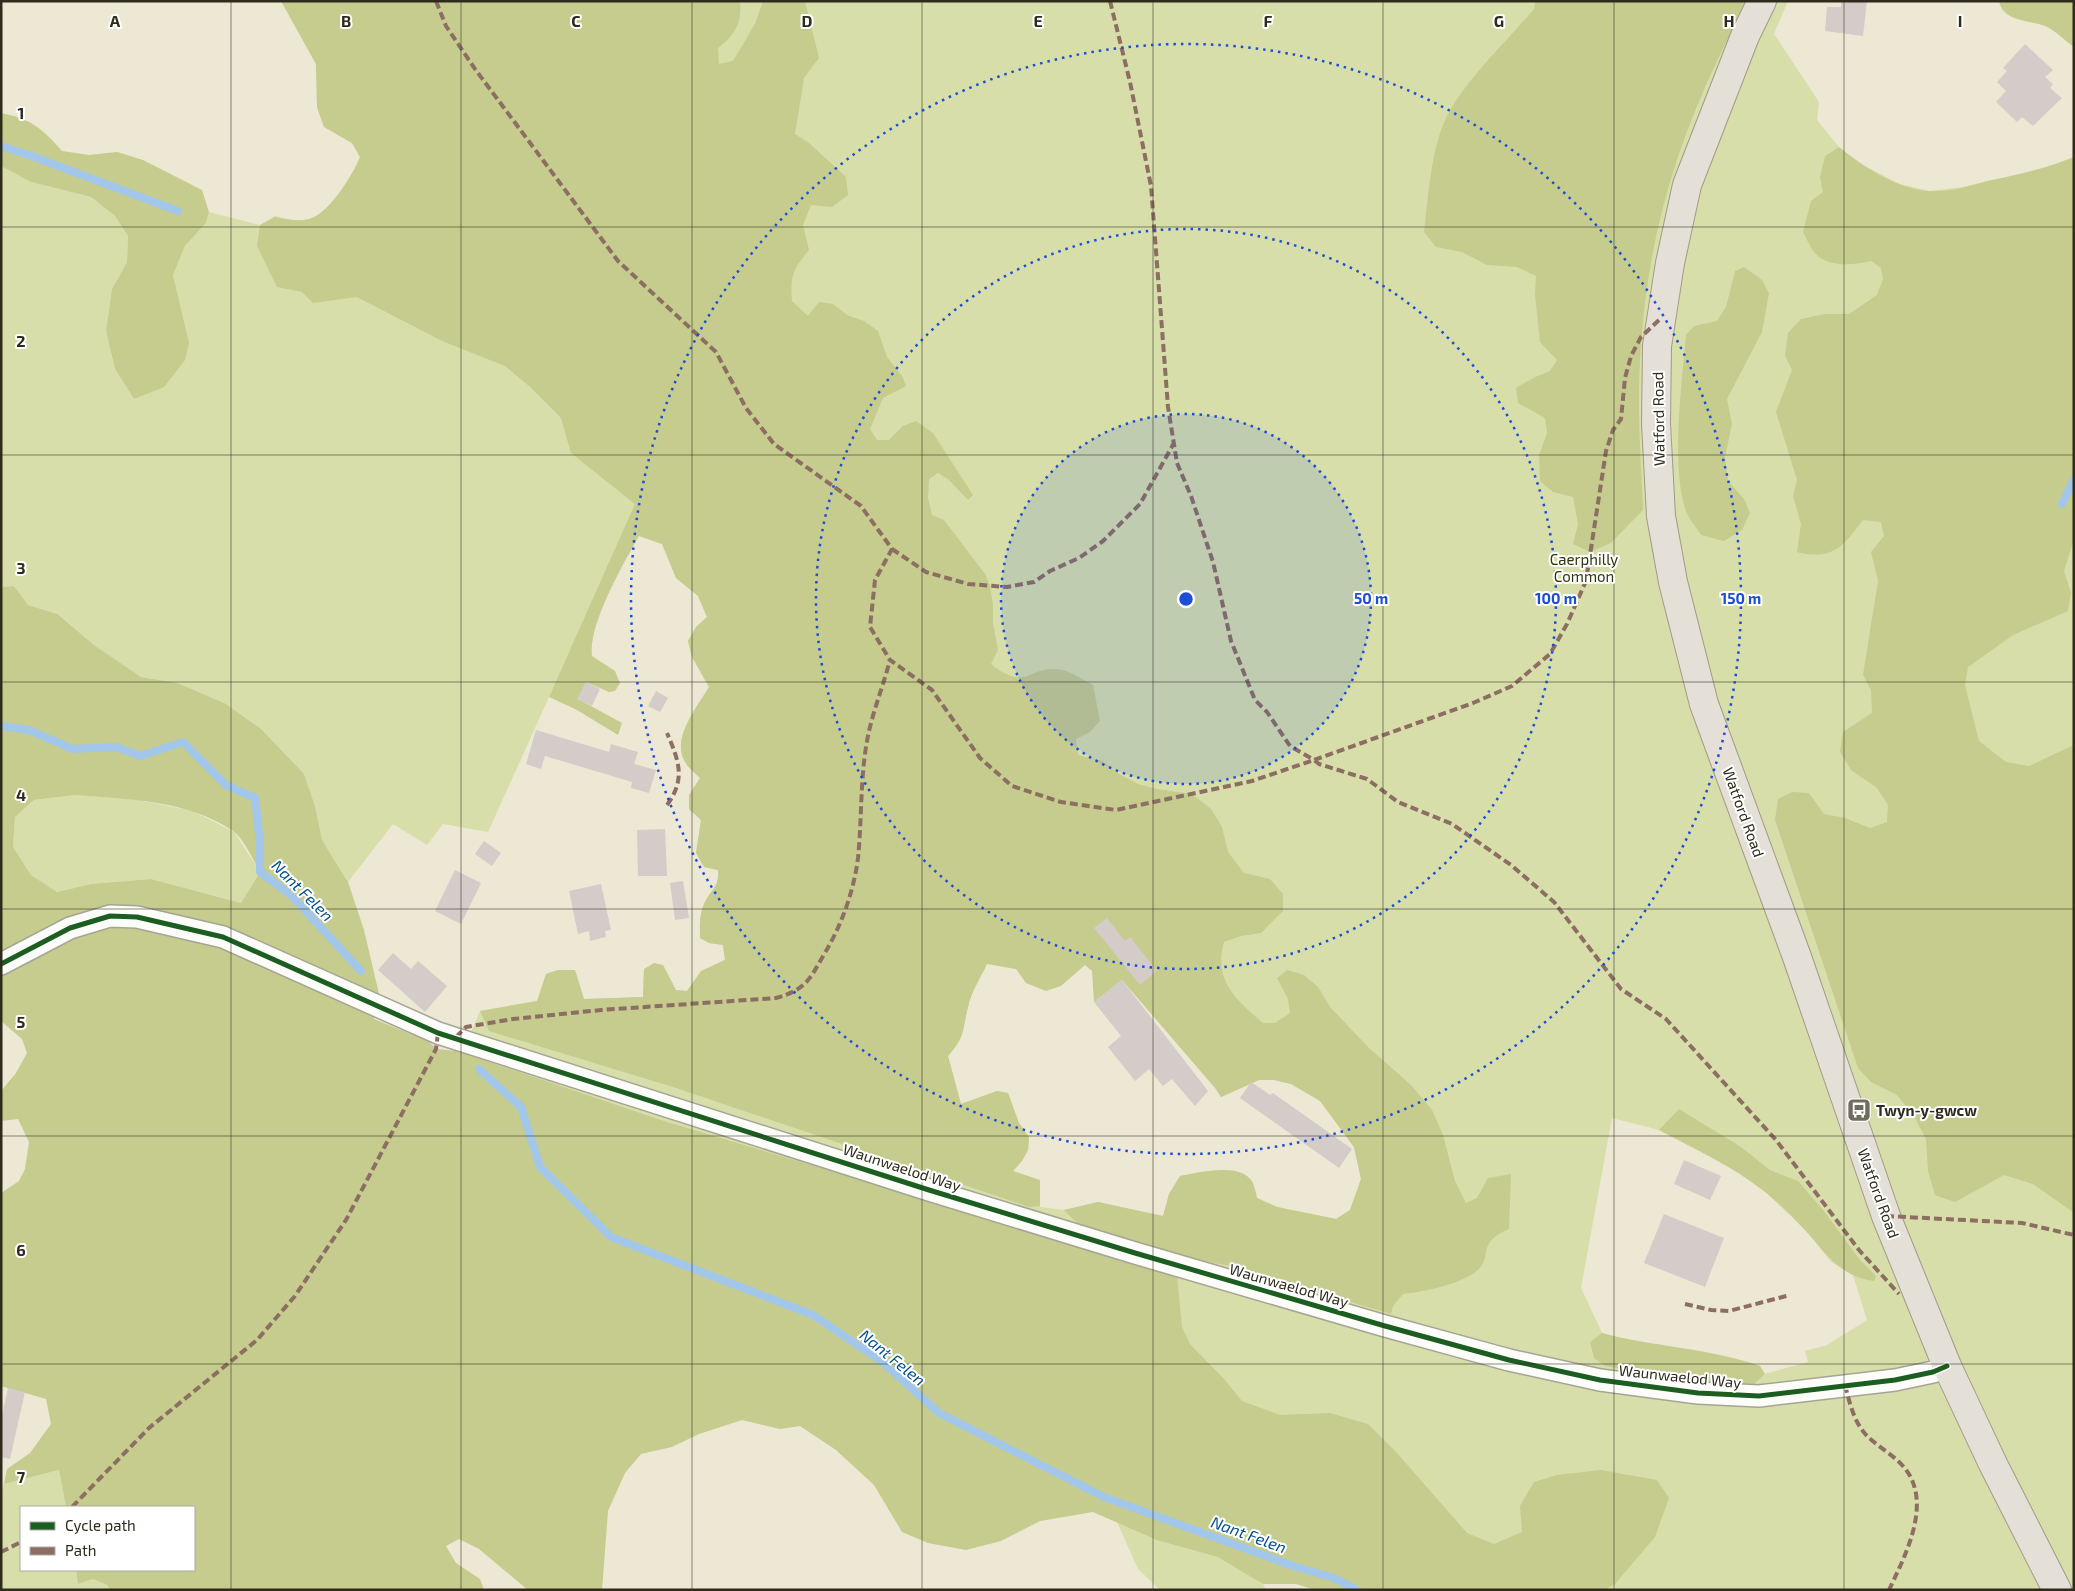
<svg xmlns="http://www.w3.org/2000/svg" width="2075" height="1591" font-family="'Exo 2',sans-serif">
<style>
.green{fill:#d7deaa;fill-rule:evenodd}
.forest{fill:#c5cc8d;fill-rule:evenodd}
.lines{fill:none;stroke-linecap:round;stroke-linejoin:round}
.stream{stroke:#a2c7ea;stroke-width:8}
.building{fill:#d3ccc8}
.minor-casing{stroke:#a7a495;stroke-width:24}
.primary-casing{stroke:#a29a86;stroke-width:30}
.minor{stroke:#fcfcf9;stroke-width:21}
.primary{stroke:#e4e0d7;stroke-width:28}
.quiet{stroke:#8d6e63;stroke-width:4;stroke-dasharray:8 4;stroke-linecap:butt}
.cycleway-casing{stroke:#fff;stroke-width:8}
.cycleway{stroke:#1b5e20;stroke-width:5}
.grid{fill:none;stroke:#2e2b1d;stroke-width:1;stroke-opacity:0.55}
.ring{fill:none;stroke:#1d4ed8;stroke-width:2.5;stroke-dasharray:2.5 5}
.labels{text-anchor:middle;dominant-baseline:central;stroke-width:4;stroke-linejoin:round;paint-order:stroke}
.street-label{font-size:15px;fill:#2e2b1d;stroke:#fff}
.park-label{font-size:15px;fill:#30360c;stroke:#fff}
.poi-label{font-size:15px;font-weight:bold;fill:#2e2b1d;stroke:#fff;text-anchor:start}
.water-label{font-size:16px;font-style:italic;fill:#00508f;stroke:#fff}
.grid-label{font-size:16px;text-anchor:middle;font-weight:bold;fill:#2e2b1d;stroke:#fff;stroke-width:4;stroke-linejoin:round;paint-order:stroke}
.centre{fill:#1d4ed8;stroke:#fff;stroke-width:2.5}
.ring-label{font-size:15px;text-anchor:middle;font-weight:bold;fill:#1d4ed8;stroke:#fff;stroke-width:4;stroke-linejoin:round;paint-order:stroke}
</style>
<rect width="100%" height="100%" fill="#ece8d4"/>
<path class="green" d="M 281,1 L 1788,1 L 1774,34 L 1819,102 L 1817,120 L 1839,147 L 1859,163 L 1900,184 L 1929,191 L 1963,187 L 1991,180 L 2074,183 L 2074,1590 L 1316,1590 L 1296,1584 L 1263,1584 L 1266,1590 L 1160,1590 L 1138,1569 L 1117,1522 L 1093,1512 L 462,1053 L 480,1011 L 537,1001 L 546,974 L 558,970 L 575,970 L 584,999 L 643,997 L 644,969 L 654,963 L 663,965 L 676,990 L 687,991 L 701,971 L 725,960 L 723,945 L 709,943 L 700,938 C 700,925 699,914 705,902 C 712,888 719,888 718,870 L 704,867 L 696,853 L 701,820 L 689,809 L 689,795 L 700,778 C 695,773 687,767 684,760 C 672,737 698,706 709,687 L 692,657 L 688,641 L 696,627 L 707,617 L 698,596 L 676,578 L 662,544 L 624,531 L 488,832 L 443,824 L 427,845 L 393,824 L 348,882 L 322,840 L 315,806 L 304,774 L 177,683 L 141,677 L 94,645 L 59,614 L 28,605 L 14,586 L 1,587 L 1,166 L 31,182 L 91,197 L 115,216 L 128,236 L 127,262 L 112,289 L 106,331 L 115,369 L 134,399 L 178,300 L 173,275 L 185,246 L 206,223 L 209,212 L 260,225 L 275,216 C 286,219 298,222 309,219 C 328,215 353,174 360,157 L 352,143 L 324,127 L 317,107 L 316,64 ZM 1201,959 L 1183,1027 L 1221,1097 L 1259,1080 L 1274,1080 L 1291,1084 L 1320,1101 L 1354,1147 L 1361,1179 L 1350,1210 L 1336,1219 L 1277,1207 L 1257,1198 C 1256,1194 1255,1188 1253,1183 C 1241,1161 1200,1173 1180,1176 L 1169,1194 L 1163,1216 L 1098,1202 L 1064,1210 L 1040,1207 L 1040,1180 L 1013,1171 L 1022,1161 L 1028,1150 L 1029,1137 L 1019,1123 L 1008,1093 L 997,1091 L 961,1104 L 948,1056 C 966,1036 962,1030 968,1007 C 971,992 981,977 987,963 ZM 1612,1118 L 1659,1130 L 1733,1169 L 1765,1192 L 1804,1228 L 1831,1262 L 1853,1275 L 1867,1320 L 1827,1345 L 1805,1351 L 1808,1362 L 1753,1377 L 1612,1354 L 1581,1288 Z
M 75,795 L 133,799 L 193,811 L 234,832 L 260,872 L 241,903 L 151,879 L 91,884 L 57,892 L 31,875 L 13,847 L 15,817 L 34,800 Z
M 59,1470 L 66,1507 L 21,1507 L 21,1570 L 76,1570 L 78,1584 L 93,1579 L 107,1585 L 110,1590 L 1,1590 L 1,1493 L 4,1484 Z"/>
<path class="forest" d="M 281,1 L 740,1 C 742,23 736,34 718,48 L 719,64 L 733,61 L 755,24 L 763,1 L 805,1 L 819,58 L 804,78 L 795,134 L 809,143 L 846,177 L 848,195 L 832,207 L 811,205 L 803,225 L 809,250 C 793,269 790,276 792,301 L 808,316 L 819,302 L 833,304 L 847,315 L 864,321 L 878,331 L 887,357 L 902,376 L 906,386 L 883,398 L 870,429 L 877,440 L 889,440 L 903,426 L 916,421 L 933,433 L 973,495 L 968,500 L 948,479 L 938,473 L 929,479 L 928,498 L 932,515 L 944,520 L 985,574 L 990,586 L 993,605 L 993,623 L 998,650 L 991,664 C 1026,692 1027,667 1057,669 C 1069,670 1082,679 1093,685 L 1100,721 L 1090,732 L 1076,739 L 1078,755 L 1102,761 L 1119,774 L 1138,784 L 1157,789 L 1192,794 L 1211,809 L 1222,827 L 1228,852 L 1244,873 L 1270,879 L 1283,894 L 1283,911 L 1261,933 L 1241,936 L 1224,942 C 1213,980 1236,1000 1263,1023 L 1275,1023 L 1290,1013 L 1288,999 L 1277,978 L 1287,970 L 1304,975 L 1318,987 L 1331,1008 L 1369,1048 L 1411,1085 L 1432,1110 L 1443,1135 L 1455,1181 L 1466,1203 L 1477,1198 L 1488,1178 L 1511,1174 L 1509,1229 C 1500,1233 1491,1237 1487,1248 C 1485,1252 1486,1258 1483,1263 C 1475,1282 1423,1292 1403,1294 L 1393,1306 L 1391,1314 L 1259,1275 L 1243,1268 L 1202,1261 L 1093,1232 L 1079,1225 L 1064,1210 L 1098,1202 L 1163,1216 L 1169,1194 L 1180,1176 C 1200,1173 1241,1161 1253,1183 C 1255,1188 1256,1194 1257,1198 L 1277,1207 L 1336,1219 L 1350,1210 L 1361,1179 L 1354,1147 L 1320,1101 L 1291,1084 L 1274,1080 L 1259,1080 L 1221,1097 L 1215,1088 L 1122,980 L 1094,1002 L 1092,971 L 1085,965 L 1061,986 L 1046,991 L 1026,983 L 1016,969 L 987,964 C 981,977 971,992 968,1007 C 962,1030 966,1036 948,1056 L 961,1104 L 997,1091 L 1008,1093 L 1019,1123 L 1029,1137 L 1028,1150 L 1022,1161 L 1013,1171 L 1040,1180 L 1040,1206 L 1029,1207 L 673,1087 L 489,1031 L 480,1011 L 537,1001 L 546,974 L 558,970 L 575,970 L 584,999 L 643,997 L 644,969 L 654,963 L 663,965 L 676,990 L 687,991 L 701,971 L 725,960 L 723,945 L 709,943 L 700,938 C 700,925 699,914 705,902 C 712,888 719,888 718,870 L 704,867 L 696,853 L 701,820 L 689,809 L 689,795 L 700,778 C 695,773 687,767 684,760 C 672,737 698,706 709,687 L 692,657 L 688,641 L 696,627 L 707,617 L 698,596 L 676,578 L 662,544 L 639,536 C 623,564 588,625 592,656 L 615,671 L 620,683 L 615,691 L 609,692 L 586,682 L 578,699 L 622,723 L 618,735 L 577,710 L 549,697 L 635,504 L 571,453 L 561,418 L 529,386 L 505,366 L 442,341 L 357,297 L 313,303 L 302,292 L 277,287 L 257,246 L 260,225 L 275,217 C 286,219 298,222 309,219 C 329,214 353,175 360,157 L 352,143 L 324,127 L 317,107 L 316,64 Z
M 1535,1 L 1747,1 C 1717,58 1689,118 1671,179 C 1653,237 1643,301 1640,362 C 1637,411 1641,461 1643,510 L 1611,543 L 1590,552 L 1573,544 L 1578,524 L 1573,497 L 1553,492 L 1540,481 L 1539,455 L 1547,433 L 1545,418 L 1518,403 L 1516,388 L 1533,378 L 1550,371 L 1557,360 L 1540,342 L 1535,295 L 1536,276 L 1517,267 L 1487,265 L 1462,252 L 1436,247 L 1424,232 C 1428,198 1430,163 1441,130 C 1456,88 1505,44 1534,9 Z
M 1999,1 L 2074,1 L 2074,47 C 2065,41 2055,30 2045,26 C 2029,20 2003,22 1999,1 Z
M 1,113 C 31,119 43,129 62,151 L 89,155 L 117,152 L 143,160 L 202,190 L 209,212 L 206,223 L 185,246 L 173,275 L 189,343 L 185,360 L 164,387 L 134,399 L 115,369 L 106,331 L 112,289 L 127,262 L 128,236 L 115,216 L 91,197 L 31,182 L 1,166 Z
M 1839,147 C 1864,167 1895,188 1928,191 C 1949,193 1972,185 1992,180 C 2021,174 2047,168 2074,157 L 2074,539 L 2064,571 L 2071,593 L 2068,611 L 2013,635 L 1968,667 L 1965,685 L 1979,741 L 2006,762 L 2029,766 L 2074,745 L 2074,1213 L 2033,1184 L 2004,1175 L 1955,1202 L 1935,1195 L 1928,1171 L 1926,1139 L 1914,1116 L 1897,1095 L 1871,1082 L 1858,1068 L 1775,820 L 1778,799 L 1792,792 L 1809,793 L 1824,814 L 1845,818 L 1870,828 L 1887,822 L 1888,805 L 1877,788 L 1851,770 L 1840,752 L 1843,732 L 1872,713 L 1871,690 L 1863,675 L 1878,581 L 1871,552 L 1884,536 L 1881,522 L 1863,520 C 1843,546 1833,561 1797,552 L 1801,524 L 1793,496 L 1797,480 L 1776,412 L 1792,370 L 1785,356 L 1788,333 L 1801,319 L 1825,314 L 1849,314 L 1877,295 L 1883,279 L 1881,268 L 1871,261 C 1854,265 1828,268 1815,253 C 1810,247 1807,239 1803,232 L 1811,201 L 1823,192 L 1820,177 L 1825,156 Z
M 1744,267 L 1762,280 L 1769,293 L 1762,332 L 1727,399 L 1732,424 L 1725,457 L 1728,481 L 1744,499 L 1750,513 L 1742,530 L 1724,541 L 1701,535 C 1696,527 1688,518 1685,508 C 1671,463 1682,383 1686,335 L 1694,326 L 1717,321 L 1726,307 L 1735,271 Z
M 14,586 L 28,605 L 58,614 L 94,645 L 141,677 L 177,683 L 226,704 L 261,729 L 304,774 L 315,806 L 322,840 L 348,882 L 364,930 L 379,994 L 374,1019 L 428,1041 L 437,1049 L 457,1051 L 667,1122 L 1177,1275 L 1182,1327 L 1190,1344 L 1224,1379 L 1242,1401 L 1280,1415 L 1330,1413 L 1368,1424 L 1397,1453 L 1467,1533 L 1494,1544 L 1522,1532 L 1520,1506 L 1534,1482 L 1557,1475 L 1601,1470 L 1657,1480 L 1669,1498 L 1655,1537 L 1615,1584 L 1604,1590 L 1316,1590 L 1296,1584 L 1263,1584 L 1218,1557 L 1157,1540 L 1093,1512 L 1040,1521 L 1001,1541 L 966,1550 L 928,1543 L 902,1532 L 874,1485 L 836,1450 L 800,1426 L 780,1429 L 742,1420 L 699,1434 L 672,1447 L 641,1454 L 625,1473 L 608,1511 L 602,1590 L 528,1590 L 479,1549 L 459,1539 L 446,1546 L 456,1563 L 480,1579 L 484,1590 L 110,1590 L 107,1585 L 93,1579 L 78,1584 L 76,1570 L 194,1570 L 194,1507 L 66,1507 L 59,1470 L 4,1484 L 7,1469 L 30,1453 L 51,1424 L 46,1399 L 1,1386 L 1,1193 L 19,1181 L 25,1169 L 29,1142 L 18,1119 L 1,1121 L 1,1091 L 16,1073 L 27,1053 L 22,1039 L 1,1021 L 1,587 ZM 75,795 C 127,799 188,800 233,831 C 244,839 253,860 260,872 L 241,903 L 151,879 L 91,884 L 57,892 L 31,875 L 13,847 L 15,817 L 34,800 Z
M 1679,1109 L 1741,1147 L 1770,1170 L 1798,1181 L 1823,1210 L 1860,1260 L 1876,1276 L 1874,1281 C 1838,1276 1826,1252 1803,1228 C 1791,1215 1778,1202 1764,1191 C 1732,1166 1695,1149 1659,1130 Z
M 1602,1333 C 1654,1347 1709,1348 1760,1366 L 1765,1374 L 1754,1384 L 1695,1382 L 1605,1366 L 1594,1358 L 1590,1342 Z"/>
<g class="lines">
<path class="stream" d="M 1,146 L 29,155 L 178,211
M 2062,504 L 2074,479
M 1,726 L 29,730 L 73,749 L 117,747 L 140,756 L 183,742 L 226,785 L 255,798 L 260,841 L 260,872 L 291,895 L 361,971
M 479,1069 L 521,1107 L 540,1167 L 611,1237 L 813,1315 L 884,1363 L 939,1413 L 1104,1497 L 1293,1566 L 1334,1578 L 1357,1590"/>
</g>
<path class="building" d="M 1841,1 L 1867,1 L 1863,36 L 1825,31 L 1827,7 L 1841,7 Z
M 2025,44 L 2053,70 L 2045,77 L 2053,84 L 2050,88 L 2062,98 L 2033,126 L 2022,117 L 2017,122 L 1996,102 L 2006,91 L 1997,82 L 2007,71 L 2003,68 Z
M 586,682 L 600,689 L 592,706 L 577,699 Z
M 656,691 L 668,698 L 660,712 L 648,706 Z
M 536,730 L 609,752 L 611,744 L 638,752 L 634,764 L 656,770 L 649,793 L 631,788 L 632,782 L 545,756 L 541,769 L 526,764 Z
M 665,829 L 667,876 L 638,876 L 637,830 Z
M 484,841 L 501,853 L 492,866 L 475,854 Z
M 455,870 L 481,883 L 461,924 L 435,911 Z
M 683,881 L 689,918 L 675,920 L 670,883 Z
M 601,884 L 611,930 L 605,931 L 606,937 L 590,941 L 589,931 L 578,934 L 569,891 Z
M 1107,918 L 1125,941 L 1130,937 L 1157,971 L 1140,985 L 1094,928 Z
M 393,953 L 411,969 L 418,961 L 447,986 L 425,1012 L 378,970 Z
M 1122,980 L 1208,1091 L 1195,1106 L 1172,1079 L 1163,1086 L 1149,1069 L 1135,1081 L 1108,1047 L 1121,1036 L 1094,1002 Z
M 1251,1082 L 1270,1095 L 1273,1093 L 1352,1149 L 1339,1168 L 1240,1098 Z
M 1684,1160 L 1721,1176 L 1710,1200 L 1674,1184 Z
M 1664,1214 L 1724,1238 L 1705,1287 L 1644,1263 Z
M 8,1388 L 25,1392 L 10,1459 L 1,1457 L 1,1420 Z"/>
<g class="lines">
<g class="minor-casing">
<path id="minor" d="M 1,964 L 70,928 L 110,916 L 137,917 L 223,937 L 438,1033 L 929,1190 L 1135,1253 L 1385,1326 L 1509,1360 L 1600,1380 L 1698,1393 L 1759,1396 L 1895,1380 L 1933,1372 L 1947,1366"/>
</g>
<g class="primary-casing">
<path id="primary" d="M 1762,1 L 1745,36 L 1687,185 L 1670,263 L 1657,346 L 1656,424 L 1661,516 L 1673,582 L 1704,704 L 1797,957 L 1886,1216 L 1947,1366 L 1993,1464 L 2057,1590"/>
</g>
<use href="#minor" class="minor"/>
<use href="#primary" class="primary"/>
<path class="quiet" d="M 436,1 L 446,26 L 475,69 L 618,261 L 716,352 L 746,408 L 774,444 L 861,506 L 892,549 L 875,580 L 870,627 L 890,660 L 932,690 L 980,758 L 1012,786 L 1061,802 L 1116,810 L 1252,781 L 1314,760 L 1319,764 L 1367,779 L 1398,802 L 1452,824 L 1511,865 L 1554,902 L 1621,989 L 1666,1019 L 1776,1140 L 1859,1250 L 1899,1294
M 1110,1 L 1130,82 L 1151,186 L 1168,407 L 1177,463 L 1191,496 L 1213,562 L 1231,641 L 1255,700 L 1267,712 L 1290,746 L 1314,760 L 1473,703 L 1512,686 L 1550,654 L 1567,624 L 1586,581 L 1606,451 L 1613,430 L 1621,419 L 1625,378 L 1631,356 L 1641,337 L 1660,319
M 892,549 L 926,572 L 968,584 L 1007,587 L 1034,582 L 1050,571 L 1079,558 L 1103,541 L 1140,504 L 1174,443
M 667,805 C 686,779 679,761 667,733
M 456,1037 L 466,1027 L 513,1019 L 601,1010 L 776,998 C 808,989 810,978 826,951 C 842,924 854,890 858,858 C 862,819 860,780 867,741 C 872,713 883,687 890,660
M 1886,1216 L 2022,1223 L 2074,1235
M 1685,1304 L 1711,1310 L 1729,1311 L 1790,1295
M 1845,1385 C 1850,1404 1854,1423 1868,1437 C 1882,1450 1901,1459 1910,1476 C 1929,1511 1904,1558 1889,1590
M 72,1507 L 149,1428 L 257,1340 L 295,1296 L 346,1220 L 436,1049 L 438,1033
M 1,1552 L 21,1542"/>
<g class="cycleway-casing">
<path id="cycleway" d="M 1,964 L 70,928 L 110,916 L 137,917 L 223,937 L 438,1033 L 929,1190 L 1135,1253 L 1385,1326 L 1509,1360 L 1600,1380 L 1698,1393 L 1759,1396 L 1895,1380 L 1933,1372 L 1947,1366"/>
</g>
<use href="#cycleway" class="cycleway"/>
</g>
<path class="grid" d="M 231,1 L 231,1590M 461,1 L 461,1590M 692,1 L 692,1590M 922,1 L 922,1590M 1153,1 L 1153,1590M 1383,1 L 1383,1590M 1614,1 L 1614,1590M 1844,1 L 1844,1590M 1,227 L 2074,227M 1,455 L 2074,455M 1,682 L 2074,682M 1,909 L 2074,909M 1,1136 L 2074,1136M 1,1364 L 2074,1364"/>
<circle cx="1186" cy="599" r="185" fill="#1d4ed8" fill-opacity=".12"/>
<g class="ring">
<circle cx="1186" cy="599" r="185"/>
<circle cx="1186" cy="599" r="370"/>
<circle cx="1186" cy="599" r="555"/>
</g>
<defs>
<g id="bus-square" transform="scale(1.25)"><rect x="-9" y="-9" width="18" height="18" rx="4" fill="#706d5d" stroke="#fff"/><path d="M-5-6H5V4H4V6H2V4H-2V6H-4V4H-5ZM-3.5-4V0h7V-4ZM-3.5 1.2v1.5H-2V1.2ZM2 1.2v1.5H3.5V1.2Z" fill="#fff"/></g>
</defs>
<g fill-rule="evenodd">
<use href="#bus-square" x="1859" y="1110"/>
</g>
<g class="labels">
<g class="street-label">
<text transform="translate(1658 419) rotate(-91)">Watford Road</text>
<text transform="translate(1744 812) rotate(70)">Watford Road</text>
<text transform="translate(902 1167) rotate(18)">Waunwaelod Way</text>
<text transform="translate(1879 1193) rotate(70)">Watford Road</text>
<text transform="translate(1289 1285) rotate(16)">Waunwaelod Way</text>
<text transform="translate(1680 1376) rotate(6)">Waunwaelod Way</text>
</g>
<g class="park-label">
<text x="1584" y="559">Caerphilly<tspan x="1584" dy="17">Common</tspan></text>
</g>
<g class="poi-label">
<text x="1876" y="1110">Twyn-y-gwcw</text>
</g>
<g class="water-label">
<text transform="translate(303 890) rotate(45)">Nant Felen</text>
<text transform="translate(893 1357) rotate(39)">Nant Felen</text>
<text transform="translate(1249 1534) rotate(20)">Nant Felen</text>
</g>
</g>
<g class="grid-label">
<text x="115" y="27">A</text>
<text x="346" y="27">B</text>
<text x="576" y="27">C</text>
<text x="807" y="27">D</text>
<text x="1038" y="27">E</text>
<text x="1268" y="27">F</text>
<text x="1499" y="27">G</text>
<text x="1729" y="27">H</text>
<text x="1960" y="27">I</text>
<text x="21" y="119">1</text>
<text x="21" y="347">2</text>
<text x="21" y="574">3</text>
<text x="21" y="801">4</text>
<text x="21" y="1028">5</text>
<text x="21" y="1256">6</text>
<text x="21" y="1483">7</text>
</g>
<circle cx="1186" cy="599" r="8" class="centre"/>
<g class="ring-label">
<text x="1371" y="604">50 m</text>
<text x="1556" y="604">100 m</text>
<text x="1741" y="604">150 m</text>
</g>
<rect width="2075" height="1591" fill="none" stroke="#2e2b1d" stroke-width="5"/>
<rect x="20" y="1506" width="175" height="65" fill="#ffffff" stroke="#abaaa5"/>
<rect x="30" y="1522" width="25" height="8" fill="#1b5e20" stroke="#abaaa5"/>
<text x="65" y="1531" font-size="15" fill="#2e2b1d">Cycle path</text>
<rect x="30" y="1547" width="25" height="8" fill="#8d6e63" stroke="#abaaa5"/>
<text x="65" y="1556" font-size="15" fill="#2e2b1d">Path</text>
</svg>
